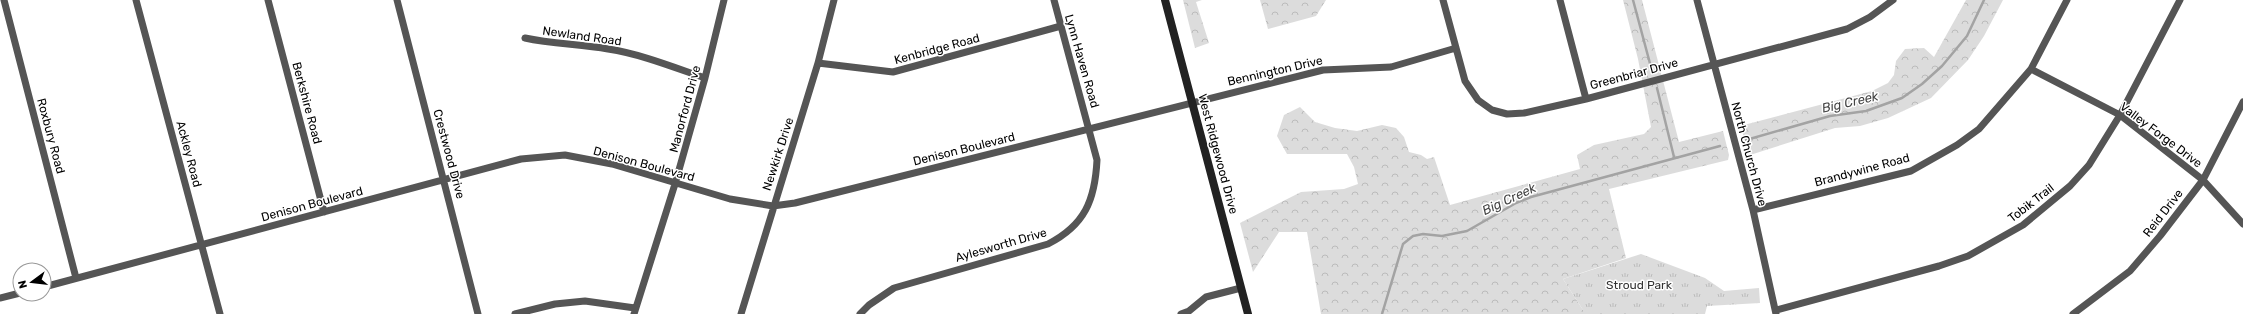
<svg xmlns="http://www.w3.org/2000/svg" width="2243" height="314" font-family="Rubik,sans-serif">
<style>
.forest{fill:url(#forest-crowns)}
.park{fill:url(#park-tufts)}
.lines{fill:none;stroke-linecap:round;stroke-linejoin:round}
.stream{stroke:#a3a3a3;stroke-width:2.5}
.street{stroke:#555;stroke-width:7}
.secondary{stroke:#222;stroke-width:8}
.labels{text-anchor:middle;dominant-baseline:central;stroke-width:3;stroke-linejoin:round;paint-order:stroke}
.street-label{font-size:12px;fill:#000;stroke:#fff}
.park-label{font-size:12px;fill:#333;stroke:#fff}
.water-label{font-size:13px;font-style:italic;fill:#444;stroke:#fff}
</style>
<defs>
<pattern id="forest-crowns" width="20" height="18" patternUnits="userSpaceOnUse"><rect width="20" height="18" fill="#dcdcdc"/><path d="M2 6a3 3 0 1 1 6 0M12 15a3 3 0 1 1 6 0" fill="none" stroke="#bbb"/></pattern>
<pattern id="park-tufts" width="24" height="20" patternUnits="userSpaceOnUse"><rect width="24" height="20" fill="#dcdcdc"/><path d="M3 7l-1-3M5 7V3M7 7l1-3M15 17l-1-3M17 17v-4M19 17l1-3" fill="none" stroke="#bbb"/></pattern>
</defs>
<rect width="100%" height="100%" fill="#fff"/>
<path class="forest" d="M 1183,0 L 1202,0 L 1196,2 L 1209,43 L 1195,48 Z
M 1260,0 L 1326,0 L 1316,16 L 1268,29 Z
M 1623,0 L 1642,0 L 1679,142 L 1723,131 L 1729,155 L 1728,160 L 1609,189 L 1626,258 L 1563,279 L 1583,310 L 1583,314 L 1321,314 L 1307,232 L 1279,232 L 1253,272 L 1240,223 L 1301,192 L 1344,189 L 1358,184 L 1354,167 L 1347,154 L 1287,154 L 1277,136 L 1284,115 L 1300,107 L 1315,122 L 1335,128 L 1357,131 L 1382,125 L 1396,128 L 1404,137 L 1409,152 L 1421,155 L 1427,159 L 1434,157 L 1450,205 L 1580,169 L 1577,155 L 1594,145 L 1644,134 L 1651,127 L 1638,59 Z
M 1966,0 L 2003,0 L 1984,36 L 1968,60 L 1931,98 L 1888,118 L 1860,126 L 1835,128 L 1750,155 L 1740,126 L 1872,91 L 1888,83 L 1894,75 L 1896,61 L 1905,49 L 1924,48 L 1934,57 Z"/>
<path class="park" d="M 1641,254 L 1705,278 L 1724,291 L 1759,288 L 1760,303 L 1707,306 L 1705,314 L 1583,314 L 1583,310 L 1563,279 Z"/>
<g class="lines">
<path class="stream" d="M 1633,0 L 1652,71
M 1657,88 L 1674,157
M 1746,140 L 1830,116 L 1866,111 L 1902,98 L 1922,84 L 1942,66 L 1967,36 L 1984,0
M 1382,314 L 1403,244 L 1413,236 L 1423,234 L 1442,236 L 1467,231 L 1516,203 L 1531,197 L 1720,146"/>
<path class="street" d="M 4,0 L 76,278
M 136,0 L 220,314
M 268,0 L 324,212
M 397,0 L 478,314
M 1443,0 L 1465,81 L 1478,100 L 1492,110 L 1507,114 L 1524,113 L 1586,99 L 1847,29 L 1870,17 L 1893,0
M 1560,0 L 1586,99
M 1697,0 L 1753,210 L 1776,314
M 525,38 C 552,44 580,44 608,49 C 641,54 673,67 705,78
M 818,63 L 893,72 L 1061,26
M 2031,69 L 2120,115 L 2203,180 L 2243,224
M 1753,210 L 1911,171 L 1957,145 L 1979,129 L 2031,69 L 2067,0
M 44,287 L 521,159 L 565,155 L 612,164 L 730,199 L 773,206 L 795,203 L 1323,70 L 1391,67 L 1456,48
M 0,298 L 20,293
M 1777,310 L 1939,266 L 1968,256 L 2023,225 L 2070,186 L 2089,165 L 2120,115 L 2180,0
M 515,314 L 555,304 L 585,301 L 635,308
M 634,314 L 675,184 L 705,78 L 724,0
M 741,314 L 818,63 L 834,0
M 860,314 L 869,305 L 894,288 L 1048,244 C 1085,225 1095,200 1097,160 L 1054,0
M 1181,314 L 1189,311 L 1206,297 L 1241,288
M 2073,314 L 2130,271 L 2160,236 L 2203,180 L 2243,102"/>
<path class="secondary" d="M 1165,0 L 1248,314"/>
</g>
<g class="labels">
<g class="street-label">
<text transform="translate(582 36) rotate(8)">Newland Road</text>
<text transform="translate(937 49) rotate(-15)">Kenbridge Road</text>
<text transform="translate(1082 61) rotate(74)">Lynn Haven Road</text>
<text transform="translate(1275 71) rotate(-13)">Bennington Drive</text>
<text transform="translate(1634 74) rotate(-15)">Greenbriar Drive</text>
<text transform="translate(307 103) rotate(75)">Berkshire Road</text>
<text transform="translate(685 109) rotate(-75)">Manorford Drive</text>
<text transform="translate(2161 135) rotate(37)">Valley Forge Drive</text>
<text transform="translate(51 136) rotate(75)">Roxbury Road</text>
<text transform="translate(964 149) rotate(-14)">Denison Boulevard</text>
<text transform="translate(189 154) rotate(75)">Ackley Road</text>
<text transform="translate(449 154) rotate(75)">Crestwood Drive</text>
<text transform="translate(778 154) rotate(-72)">Newkirk Drive</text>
<text transform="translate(1218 154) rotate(75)">West Ridgewood Drive</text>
<text transform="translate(1749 154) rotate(75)">North Church Drive</text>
<text transform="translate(644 164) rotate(15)">Denison Boulevard</text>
<text transform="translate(1862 170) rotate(-15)">Brandywine Road</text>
<text transform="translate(2031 203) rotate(-38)">Tobik Trail</text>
<text transform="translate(312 204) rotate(-15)">Denison Boulevard</text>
<text transform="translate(2163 213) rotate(-52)">Reid Drive</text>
<text transform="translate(1001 245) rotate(-16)">Aylesworth Drive</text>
</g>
<g class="park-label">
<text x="1639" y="285">Stroud Park</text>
</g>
<g class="water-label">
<text transform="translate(1850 102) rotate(-13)">Big Creek</text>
<text transform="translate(1509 199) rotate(-25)">Big Creek</text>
</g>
</g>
<g transform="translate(32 282) rotate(255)"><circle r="19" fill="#ffffff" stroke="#999999"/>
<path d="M0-3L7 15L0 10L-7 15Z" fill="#000000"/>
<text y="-6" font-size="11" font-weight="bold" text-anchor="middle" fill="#000000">N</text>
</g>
</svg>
